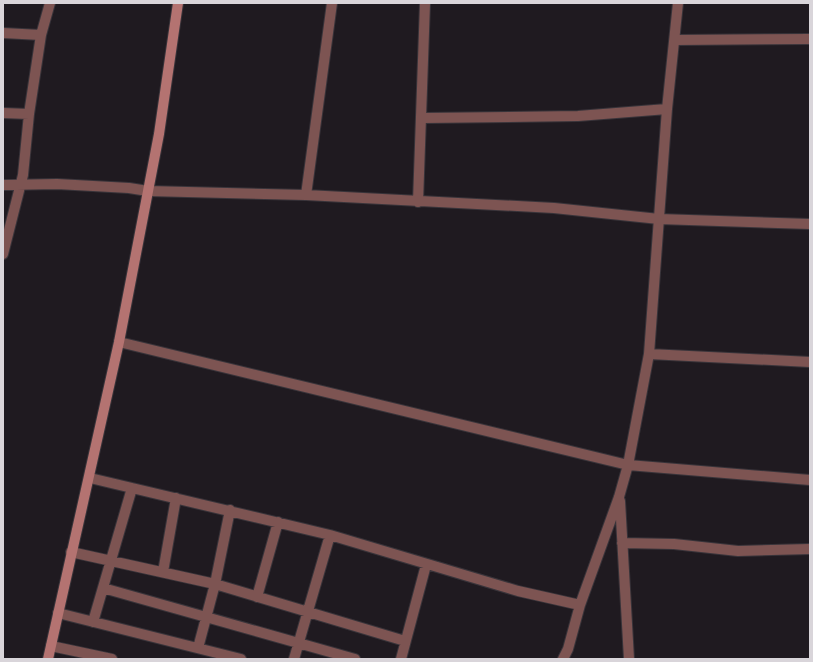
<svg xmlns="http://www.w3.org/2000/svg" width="813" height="662" font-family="'Public Sans',sans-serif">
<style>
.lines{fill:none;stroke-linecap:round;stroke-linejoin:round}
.street-casing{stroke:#39343a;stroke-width:12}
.secondary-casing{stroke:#39343a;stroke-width:12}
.street{stroke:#7d5452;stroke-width:10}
.secondary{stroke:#b47371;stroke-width:10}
</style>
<rect width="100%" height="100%" fill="#1f1a20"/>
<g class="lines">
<g class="street-casing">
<path id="street" d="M 3,33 L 41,35
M 675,40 L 810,39
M 3,113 L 29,114
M 423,118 L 578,116 L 667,109
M 3,185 L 57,184 L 129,188 L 148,191 L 306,195 L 554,208 L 659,219 L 810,224
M 306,195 L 332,3
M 418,202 L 425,3
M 3,254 L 23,175 L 29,114 L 41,35 L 50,3
M 119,342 L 628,465 L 810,480
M 649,354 L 810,362
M 90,478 L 330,535 L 518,591 L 580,605
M 620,501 L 629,659
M 622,543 L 674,544 L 738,551 L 810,549
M 71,552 L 215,584 L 405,641
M 163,572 L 176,498
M 103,588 L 355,659
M 257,597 L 278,522
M 58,613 L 241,659
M 93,622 L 132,488
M 51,646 L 112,659
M 198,648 L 215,584 L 230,510
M 294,659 L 330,535
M 401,659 L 426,565
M 563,659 L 568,649 L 580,605 L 619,497 L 628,465 L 649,354 L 667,109 L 678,3"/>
</g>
<g class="secondary-casing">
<path id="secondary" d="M 48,659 L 119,342 L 159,134 L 178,3"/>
</g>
<use href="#street" class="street"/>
<use href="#secondary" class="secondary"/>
</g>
<rect width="813" height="662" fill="none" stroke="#d9d5da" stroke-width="8"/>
</svg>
